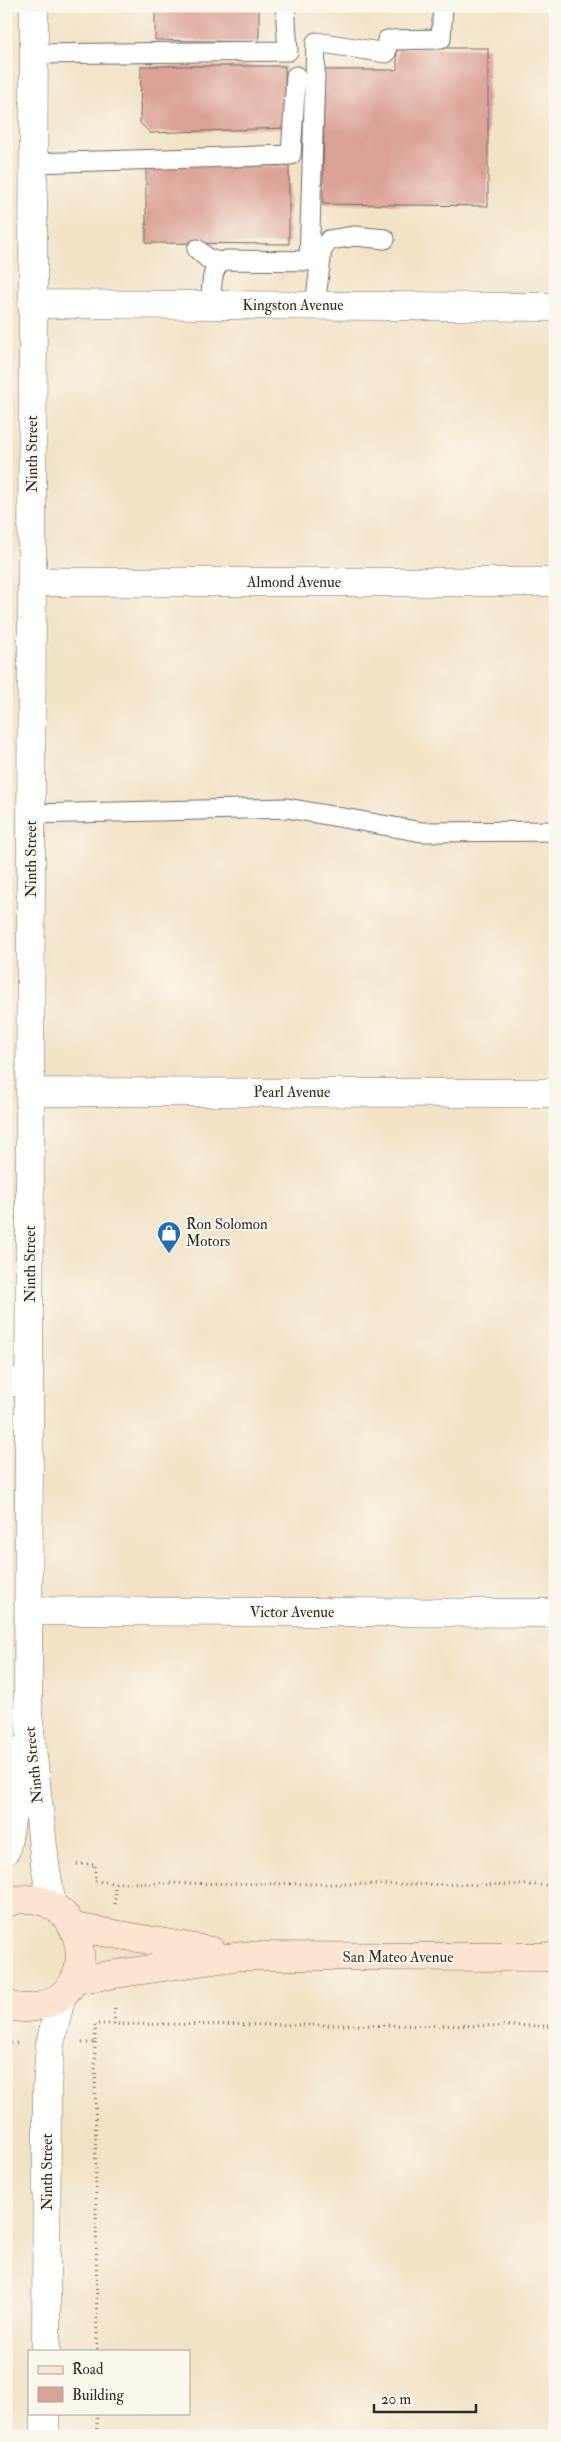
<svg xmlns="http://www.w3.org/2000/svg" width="561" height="2442" font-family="'IM FELL Double Pica',serif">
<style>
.building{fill:#daa195}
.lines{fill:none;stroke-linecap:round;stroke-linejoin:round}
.lane-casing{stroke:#716b62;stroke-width:21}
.street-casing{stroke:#716b62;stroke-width:29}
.secondary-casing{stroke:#716b62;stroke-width:29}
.path{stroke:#716b62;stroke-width:3;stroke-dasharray:1 4;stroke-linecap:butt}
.lane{stroke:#fff;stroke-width:19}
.street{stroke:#fff;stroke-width:28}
.secondary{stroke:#fde4d1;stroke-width:28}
.labels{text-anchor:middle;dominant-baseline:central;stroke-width:4;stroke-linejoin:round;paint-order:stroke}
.street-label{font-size:15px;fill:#2b2b2b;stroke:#fbf7ec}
.poi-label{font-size:15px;fill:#2b2b2b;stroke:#fbf7ec;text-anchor:start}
</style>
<rect width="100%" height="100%" fill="#fbf7ec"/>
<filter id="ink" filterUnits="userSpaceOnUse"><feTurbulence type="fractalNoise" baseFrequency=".02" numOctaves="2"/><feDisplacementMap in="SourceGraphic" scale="10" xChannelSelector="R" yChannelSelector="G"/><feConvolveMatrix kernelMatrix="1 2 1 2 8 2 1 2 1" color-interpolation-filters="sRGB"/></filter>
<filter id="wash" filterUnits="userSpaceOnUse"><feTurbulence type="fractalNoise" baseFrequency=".0096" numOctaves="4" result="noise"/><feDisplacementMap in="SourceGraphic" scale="20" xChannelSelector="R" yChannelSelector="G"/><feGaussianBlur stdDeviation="1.12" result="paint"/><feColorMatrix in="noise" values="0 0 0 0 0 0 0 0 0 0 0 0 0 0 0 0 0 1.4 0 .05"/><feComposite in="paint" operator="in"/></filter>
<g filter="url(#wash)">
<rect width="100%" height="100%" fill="#f2e3c7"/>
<g id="blocks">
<path class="building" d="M 155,6 L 259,6 L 259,42 L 155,40 Z
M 397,48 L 488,48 L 488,206 L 323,204 L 324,70 L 397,70 Z
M 141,66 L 285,66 L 286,128 L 150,133 L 140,123 Z
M 146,165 L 289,166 L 289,244 L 146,243 Z"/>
</g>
</g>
<g filter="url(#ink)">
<use href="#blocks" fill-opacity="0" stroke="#716b62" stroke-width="1"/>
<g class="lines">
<g class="lane-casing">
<path id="lane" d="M 34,54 L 288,51 L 285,6
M 33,163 L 291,155 L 296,76
M 197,249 L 207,258 L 219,262
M 309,261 L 316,42 L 386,53 L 387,40 L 441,39 L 443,6
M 211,305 C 212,290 209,265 226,260 L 321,261
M 315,306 L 322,250 L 329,240 L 355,236 L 385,239
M 31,814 L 287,808 L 422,832 L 555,831"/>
</g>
<g class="street-casing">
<path id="street" d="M 34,6 L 28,1712 L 45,1864 L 52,1906
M 32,304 L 555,307
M 32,582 L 555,582
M 30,1092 L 555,1093
M 6,1382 L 29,1382
M 29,1611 L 555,1613
M 6,1850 L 23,1749
M 46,2351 L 47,2089 L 50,2044 L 62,1995
M 45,2436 L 45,2413"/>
</g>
<g class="secondary-casing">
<path id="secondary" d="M 6,1903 C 78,1877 112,1987 40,2006 C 29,2009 17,2009 6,2004
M 74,1927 L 212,1951
M 74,1980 L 241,1956 L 555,1957"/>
</g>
<path class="path" d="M 77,1864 L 95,1864 L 95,1881 L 115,1883 L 555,1885
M 115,1883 L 115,1904
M 114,2024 L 115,2005
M 6,2043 L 19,2043
M 82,2043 L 95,2043 L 95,2024 L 555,2026
M 95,2043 L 97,2351
M 97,2413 L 97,2436"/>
<use href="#lane" class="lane"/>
<use href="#street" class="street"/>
<use href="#secondary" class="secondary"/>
</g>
</g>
<defs>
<g id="shop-pin" transform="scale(1.25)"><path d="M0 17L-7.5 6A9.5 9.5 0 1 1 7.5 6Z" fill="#1f6fb2" stroke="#fbf7ec"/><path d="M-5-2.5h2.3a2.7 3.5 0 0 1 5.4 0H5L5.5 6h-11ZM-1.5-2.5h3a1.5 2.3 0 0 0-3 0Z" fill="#fff"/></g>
</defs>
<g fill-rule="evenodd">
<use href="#shop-pin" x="169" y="1233"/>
</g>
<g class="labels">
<g class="street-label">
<text x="293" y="305">Kingston Avenue</text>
<text transform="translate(32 454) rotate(-90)">Ninth Street</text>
<text x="294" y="582">Almond Avenue</text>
<text transform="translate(31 859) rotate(-90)">Ninth Street</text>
<text x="292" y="1092">Pearl Avenue</text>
<text transform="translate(30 1264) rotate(-90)">Ninth Street</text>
<text x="292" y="1612">Victor Avenue</text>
<text transform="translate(34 1765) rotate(-96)">Ninth Street</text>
<text x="398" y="1957">San Mateo Avenue</text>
<text transform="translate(47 2172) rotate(-90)">Ninth Street</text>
</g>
<g class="poi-label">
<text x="186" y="1224">Ron Solomon<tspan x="186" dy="17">Motors</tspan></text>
</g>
</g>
<rect width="561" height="2442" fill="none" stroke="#fbf7ec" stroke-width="25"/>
<rect x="28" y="2350" width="162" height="65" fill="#fbf7ec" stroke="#a8a59f"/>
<rect x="38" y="2366" width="25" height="8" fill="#fde4d1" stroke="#a8a59f"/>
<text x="72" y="2374" font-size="15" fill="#2b2b2b">Road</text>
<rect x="38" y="2387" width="25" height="15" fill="#daa195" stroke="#a8a59f"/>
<text x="72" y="2400" font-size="15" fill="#2b2b2b">Building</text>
<path d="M374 2404v8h102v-8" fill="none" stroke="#2b2b2b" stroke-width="2.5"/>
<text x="381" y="2404" font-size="15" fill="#2b2b2b" stroke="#fbf7ec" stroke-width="4" paint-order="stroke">20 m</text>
</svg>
